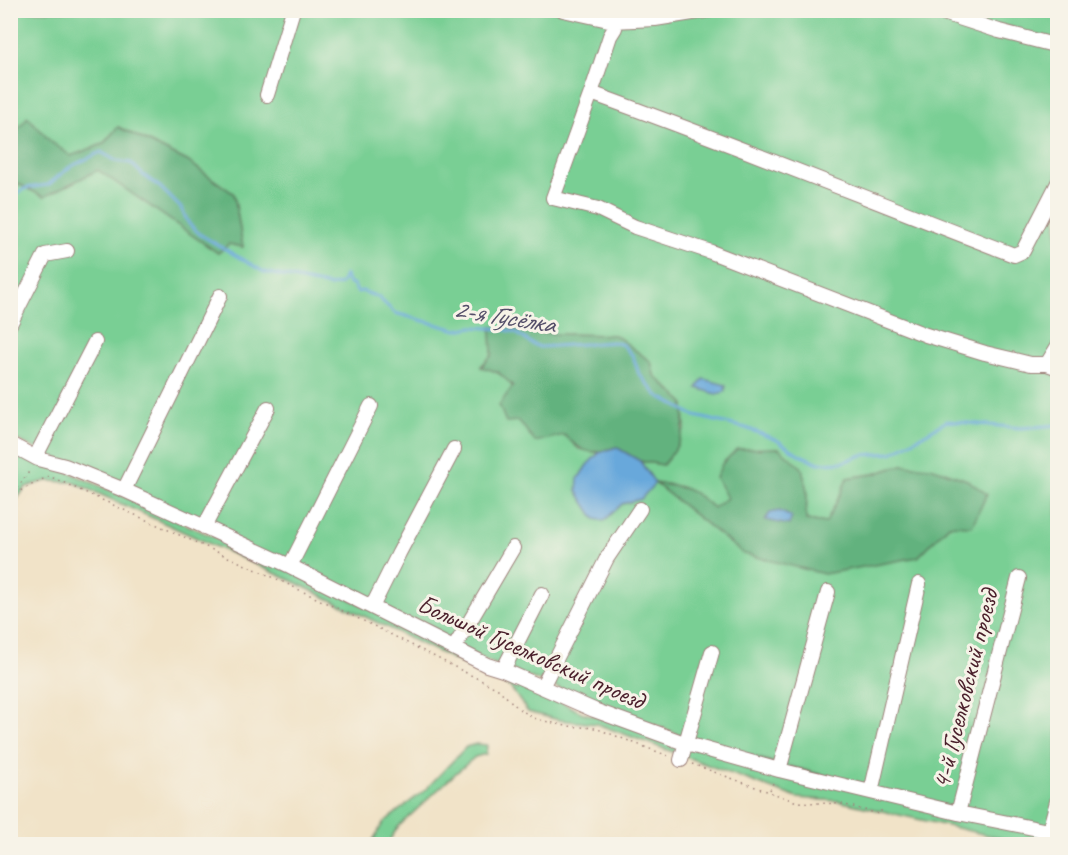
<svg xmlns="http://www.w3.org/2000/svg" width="1068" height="855" font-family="Caveat,sans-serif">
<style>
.green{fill:#79cf94;stroke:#627760;stroke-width:1.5;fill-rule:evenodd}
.forest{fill:#62b27e;stroke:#566854;stroke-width:1.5}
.water{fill:#67a8db;stroke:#586483;stroke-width:1.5}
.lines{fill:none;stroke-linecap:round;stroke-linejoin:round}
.stream{stroke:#67a8db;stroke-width:3}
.minor-casing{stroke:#9e817a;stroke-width:16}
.path{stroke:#9e817a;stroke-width:1.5;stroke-dasharray:1.5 4.5;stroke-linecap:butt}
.minor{stroke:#fff;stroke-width:14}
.labels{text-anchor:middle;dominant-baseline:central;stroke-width:6;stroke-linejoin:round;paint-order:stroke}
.street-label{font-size:26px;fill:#4a1f2b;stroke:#f7f3e8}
.water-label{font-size:27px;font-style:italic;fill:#544f69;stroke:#f7f3e8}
</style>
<rect width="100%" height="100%" fill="#f7f3e8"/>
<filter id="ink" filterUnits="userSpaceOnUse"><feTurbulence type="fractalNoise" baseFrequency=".0167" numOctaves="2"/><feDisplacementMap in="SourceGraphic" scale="12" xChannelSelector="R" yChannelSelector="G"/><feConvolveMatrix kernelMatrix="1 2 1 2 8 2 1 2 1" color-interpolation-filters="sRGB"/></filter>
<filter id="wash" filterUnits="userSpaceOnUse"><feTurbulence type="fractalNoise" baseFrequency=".008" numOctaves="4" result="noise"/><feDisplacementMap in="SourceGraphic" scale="24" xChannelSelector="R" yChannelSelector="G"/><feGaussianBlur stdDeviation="1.35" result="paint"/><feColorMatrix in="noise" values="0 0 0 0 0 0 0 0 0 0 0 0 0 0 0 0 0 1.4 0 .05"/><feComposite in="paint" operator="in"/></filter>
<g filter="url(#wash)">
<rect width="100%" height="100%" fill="#f1e3c8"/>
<path class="green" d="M 10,11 L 1057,11 L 1057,828 L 950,808 L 777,765 L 691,739 L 490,662 L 11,437 ZM 27,117 L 51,142 L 71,156 L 103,144 L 118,127 L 187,161 L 234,194 L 243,247 L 229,244 L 218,253 L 98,170 L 44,197 L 14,182 L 14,164 ZM 491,327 L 554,334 L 615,335 L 651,362 L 654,375 L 684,403 L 685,429 L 663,465 L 640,461 L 651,477 L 641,499 L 622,504 L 604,521 C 575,492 566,485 599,453 L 579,449 L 564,435 L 519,421 C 514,388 517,378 481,366 L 492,355 ZM 779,448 L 807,491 L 806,520 L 826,523 L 842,491 L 847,478 L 874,474 L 902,465 L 931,468 L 967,480 L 949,525 L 918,557 L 744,554 L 656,484 C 679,482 696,492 713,508 L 727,498 L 761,449 Z
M 10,449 L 64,470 L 330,589 L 583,713 L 1057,835 L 1057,844 L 1027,844 L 838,801 L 797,798 L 597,724 L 559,720 L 528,712 L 510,687 L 292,581 L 73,482 L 46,481 L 26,487 L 11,507 Z
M 476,744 L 487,745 L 486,754 L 475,757 L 456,773 L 398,827 L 387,844 L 371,844 L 383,823 L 425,790 L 466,747 Z"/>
<path class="forest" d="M 28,117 L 51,142 L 71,156 L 103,144 L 118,127 L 187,161 L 234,194 L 243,247 L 229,244 L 218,253 L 98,170 L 44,197 L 13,181 L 11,137 Z
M 491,327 L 554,334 L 615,335 L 651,362 L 654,375 L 684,403 C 685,432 683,442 663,465 L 640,461 L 616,447 C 590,456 583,453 564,435 L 535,442 L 519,421 L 506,422 L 499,405 L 513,386 L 498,372 L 481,367 L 492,355 Z
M 779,448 L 802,468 L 807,491 L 806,520 L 826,523 L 842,491 L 847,478 L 874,474 L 902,465 L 931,467 L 967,480 L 987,494 L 972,526 L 949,525 L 918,557 L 824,574 L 744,554 L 655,483 C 683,487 692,488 713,508 L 727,498 L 716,478 L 722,464 L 737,449 Z"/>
<path class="water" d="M 703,379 L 726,385 L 725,392 L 716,394 L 697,388 Z
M 616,447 L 640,461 L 655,483 L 641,499 L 622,504 L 604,521 L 595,519 L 577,491 L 578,479 L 587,465 L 599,453 Z
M 779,511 L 792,517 L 789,525 L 765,520 L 770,513 Z"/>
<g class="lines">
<path class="stream" d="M 10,197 L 26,188 L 48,185 L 70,167 L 101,152 L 116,161 L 131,163 L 143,175 L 160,187 L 181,208 L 189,224 L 201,235 L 264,272 L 330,286 L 341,284 L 345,275 L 349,284 L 354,285 L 357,292 L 362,291 L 378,297 L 395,313 L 457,330 L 472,327 L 502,329 L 515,332 L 532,344 L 540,347 L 614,342 L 623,345 L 633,356 L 639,374 L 657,395 L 695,416 L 746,428 L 777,440 L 800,455 L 819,463 L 843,462 L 862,455 L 892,453 L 947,421 L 1021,428 L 1058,425"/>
</g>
</g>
<g filter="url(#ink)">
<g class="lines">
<g class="minor-casing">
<path id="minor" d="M 563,10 L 613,21 L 655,19 L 711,10
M 934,10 L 999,31 L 1058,46
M 591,93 L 610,36 L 615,28
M 267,95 L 293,10
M 10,324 L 45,255 L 67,251
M 1058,346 L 1047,364 L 1058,368
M 1047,364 L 1031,364 L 985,353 L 926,335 L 711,252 L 635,227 L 598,209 L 553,198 L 591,93 C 733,144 873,201 1014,255 L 1023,251 L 1058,183
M 10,444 L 38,459 L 65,466 L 124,490 L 290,566 L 487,665 L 503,670 L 594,710 L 687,744 L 779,770 L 958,813 L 1058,833
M 38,459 L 39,450 L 95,342
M 124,490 L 220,296
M 204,527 L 268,408
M 290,566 L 371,406
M 372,607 L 399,553 L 454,449
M 454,648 L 513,548
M 503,670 L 542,594
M 542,687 L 607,558 L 640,509
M 681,760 L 712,652
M 779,770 L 828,592
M 871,792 L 919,584
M 958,813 L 1019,578
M 1049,831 L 1058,798"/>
</g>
<path class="path" d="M 10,496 L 49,476 L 279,580 L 380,629 L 498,689 L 519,709 L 536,719 L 566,726 L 595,728 L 671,757
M 10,498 L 31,469
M 692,764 L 797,802 L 842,804 L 879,814 L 883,808
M 770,790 L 774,781"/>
<use href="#minor" class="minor"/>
</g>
</g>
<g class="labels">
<g class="street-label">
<text transform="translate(531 652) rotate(24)">Большой Гуселковский проезд</text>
<text transform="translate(965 689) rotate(-76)">4-й Гуселковский проезд</text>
</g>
<g class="water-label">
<text transform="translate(504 316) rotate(9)">2-я Гусёлка</text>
</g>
</g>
<rect width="1068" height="855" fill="none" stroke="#f7f3e8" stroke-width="36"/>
</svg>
